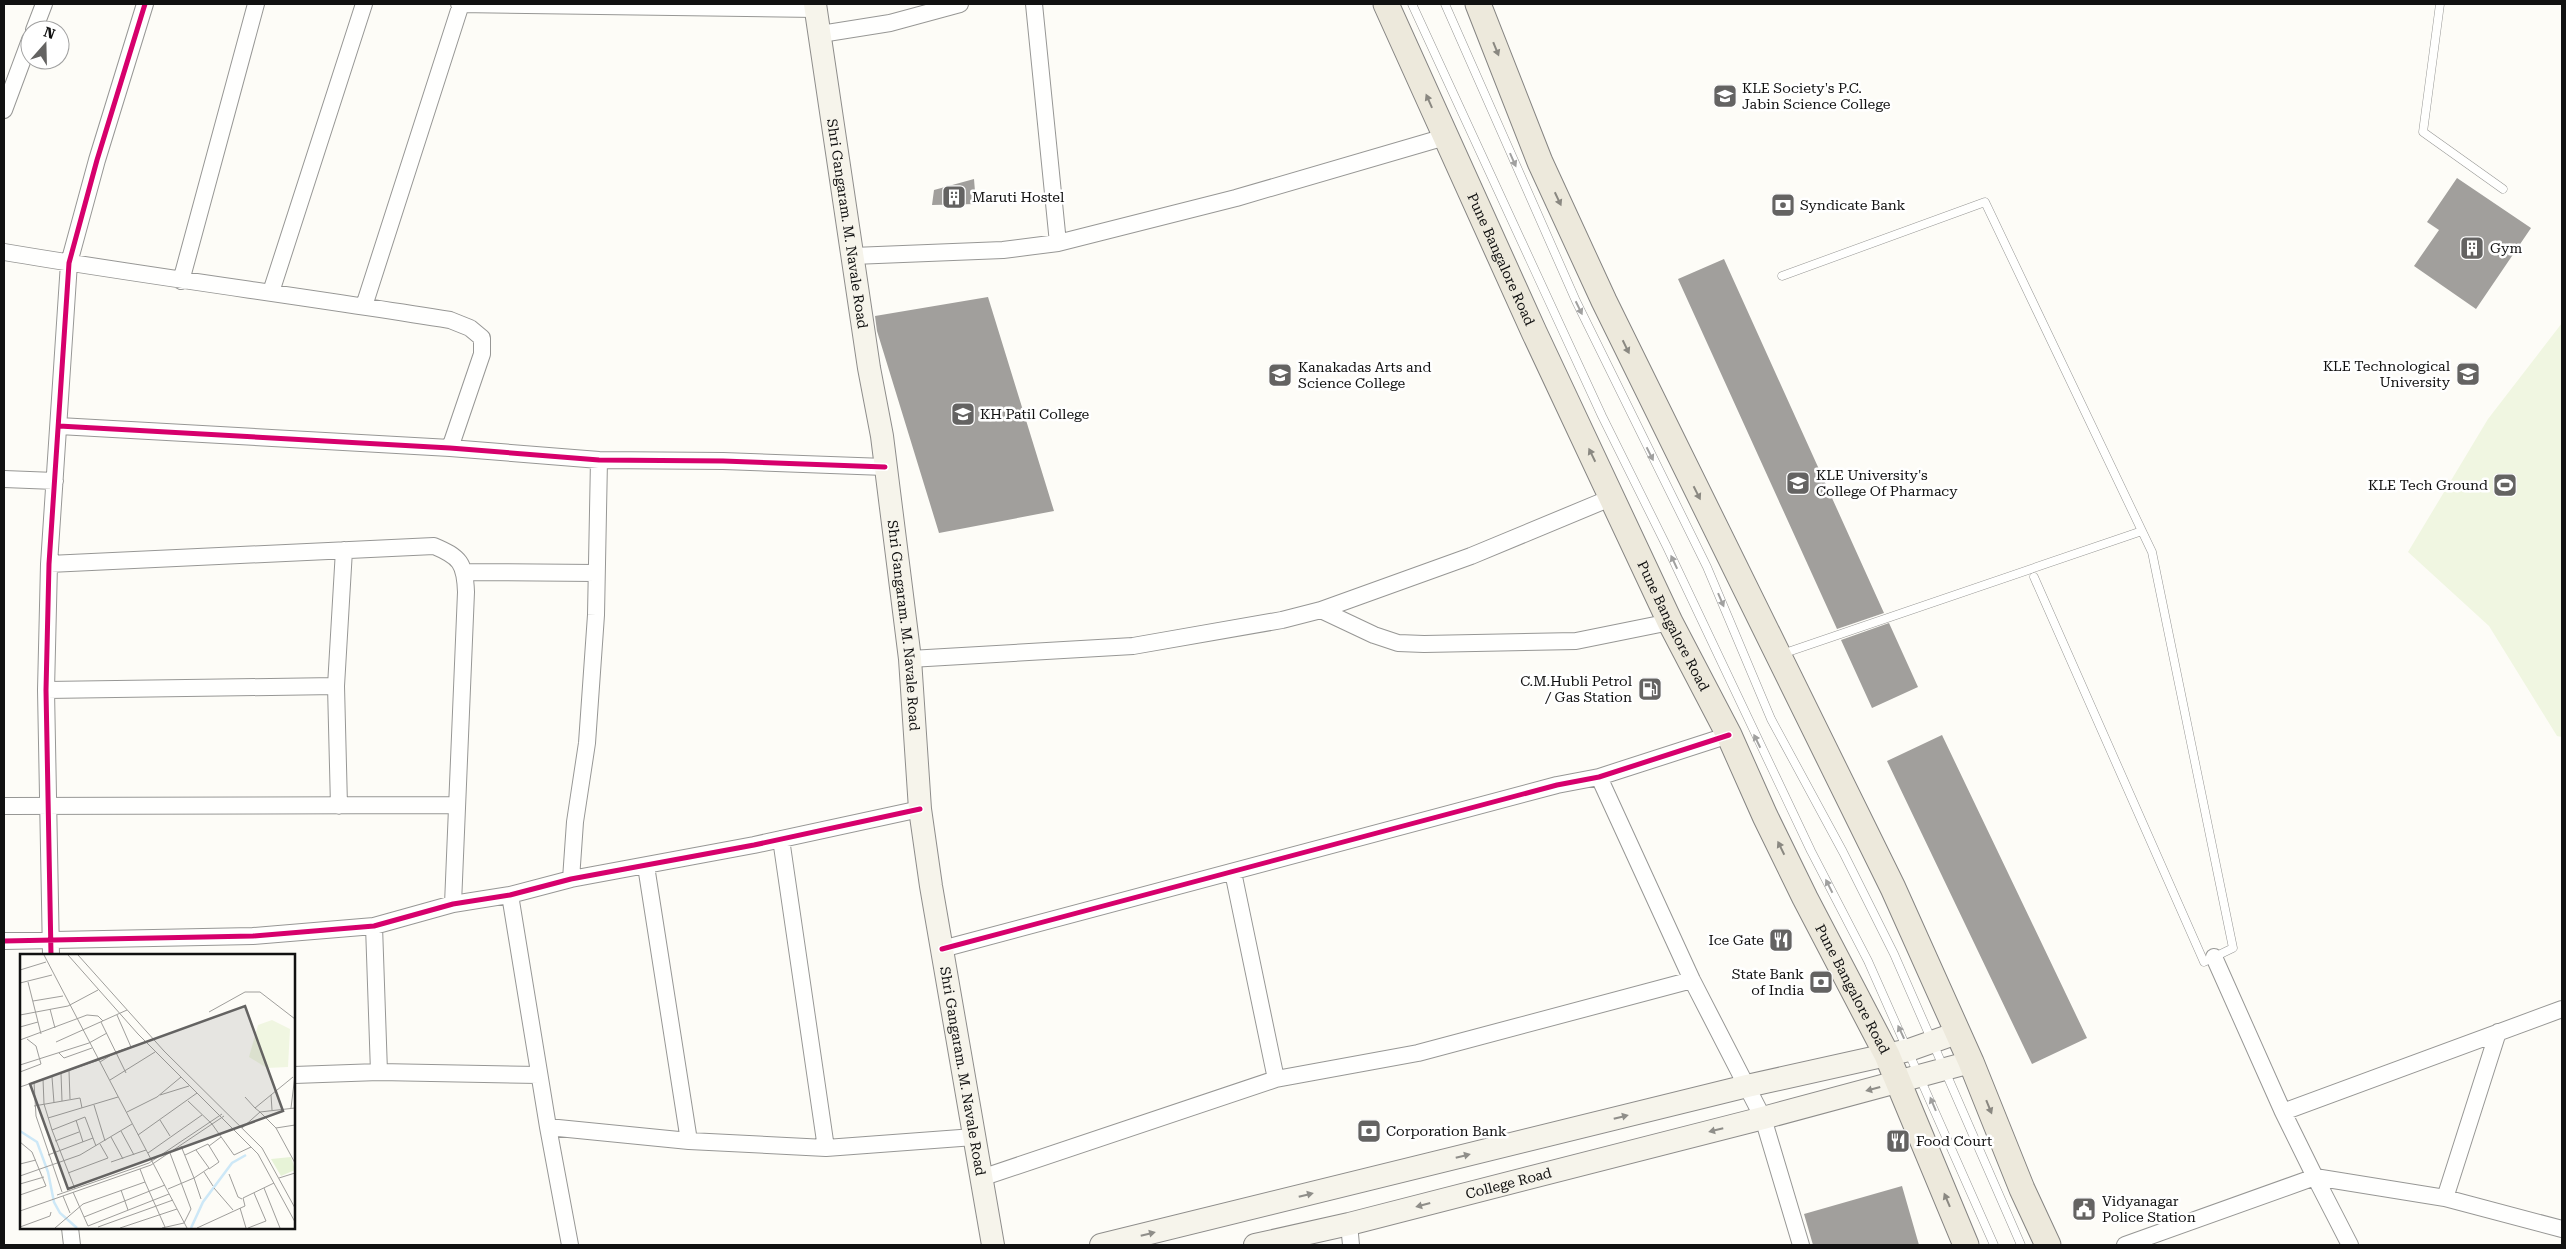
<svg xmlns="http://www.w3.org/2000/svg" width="2566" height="1249" font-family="'Roboto Serif',serif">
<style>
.pitch{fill:#f0f6e1}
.building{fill:#a19f9c}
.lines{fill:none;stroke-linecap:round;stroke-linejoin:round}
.service-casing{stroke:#979795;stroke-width:9}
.minor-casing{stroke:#979795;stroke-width:18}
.secondary-casing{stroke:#8e8d8b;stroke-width:24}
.primary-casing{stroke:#858482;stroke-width:27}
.service{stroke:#fffffe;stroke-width:8}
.minor{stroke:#fffffe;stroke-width:16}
.secondary{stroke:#f6f4eb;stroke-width:22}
.primary{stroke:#ede9dc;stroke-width:25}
.cycleway-casing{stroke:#fff;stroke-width:8}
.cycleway{stroke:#d6006c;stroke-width:5}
.oneway{fill:#8a8881}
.oneway2{fill:#a0a09f}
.oneway3{fill:#8f8e89}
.labels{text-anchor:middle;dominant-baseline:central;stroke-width:5;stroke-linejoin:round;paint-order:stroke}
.poi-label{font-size:14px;fill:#111;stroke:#fff;text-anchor:start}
.street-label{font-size:14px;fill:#111;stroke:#fff}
.inset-river{fill:none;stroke:#cde8f7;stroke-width:2.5}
.inset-road{fill:none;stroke:#9f9e9b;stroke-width:1}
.view{fill:#646362;fill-opacity:0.15;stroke:#646362;stroke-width:2.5}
.inset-edge{fill:none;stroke:#111;stroke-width:2.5}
</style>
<rect width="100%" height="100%" fill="#fdfcf7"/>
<path class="pitch" d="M 2562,323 L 2562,737 L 2557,736 L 2489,626 L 2408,552 L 2488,419 Z"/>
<path class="building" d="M 2457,178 L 2531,228 L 2476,309 L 2414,266 L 2439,230 L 2427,222 Z
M 974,179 L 976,204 L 932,205 L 934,190 Z
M 1724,259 L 1884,613 L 1837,629 L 1678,279 Z
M 988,297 L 1054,511 L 939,533 L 877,331 L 875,316 Z
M 1889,623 L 1918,687 L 1872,708 L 1841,640 Z
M 1942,735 L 2087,1038 L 2032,1064 L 1887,761 Z
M 1902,1186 L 1919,1245 L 1813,1245 L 1804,1214 Z"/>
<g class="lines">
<g class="service-casing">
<path id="service" d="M 1412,4 L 1602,416 L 1667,547 L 1811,851 L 1868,961 L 1994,1245
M 1445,4 L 1576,301 L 1707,567 L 1771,719 L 1843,852 L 1894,954 L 2021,1245
M 2440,4 L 2423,132 L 2503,189
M 1782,276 L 1985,202 L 2152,552 L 2233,948 L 2204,962 L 2034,577
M 1782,654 L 2142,531"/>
</g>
<g class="minor-casing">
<path id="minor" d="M 459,4 L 816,9
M 1034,4 L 1058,243
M 34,30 L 44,4
M 821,34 L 890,23 L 960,4
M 4,110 L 30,40
M 4,252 C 152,277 301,296 450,320 L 470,328 L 482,338 L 482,354 L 450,448
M 853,256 L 1003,250 L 1058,243 L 1236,198 L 1445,137
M 181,281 L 256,4
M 271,292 L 364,4
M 364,306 L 461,4
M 59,426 L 450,448 L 599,460 L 723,461 L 885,467
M 4,479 L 55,481
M 49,564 L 434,546 C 460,557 465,563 466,592 L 453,904
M 466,572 L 596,573
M 1321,610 L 1374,635 L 1398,643 L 1424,644 L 1576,641 L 1670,622
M 910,659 L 1133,646 L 1282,620 L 1321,610 L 1471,556 L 1613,497
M 46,690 L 336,686
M 1599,777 L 1692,980 L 1763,1118 L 1801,1245
M 4,806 L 456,805
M 339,806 L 336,686 L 344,550
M 781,839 L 826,1148
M 646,866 L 689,1141
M 1233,872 L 1276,1079
M 571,879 L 575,822 L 587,743 L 596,615 L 599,460
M 510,895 L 548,1127 L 570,1245
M 374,926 L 379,1072
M 4,941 L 253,936 L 374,926 L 453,904 L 510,895 L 571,879 L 754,845 L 920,809
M 942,949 L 1557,785 L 1599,777 L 1729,735
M 51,955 L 46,690 L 49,564 L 69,263 L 97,160 L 145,4
M 2214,957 L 2283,1112 L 2562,1009
M 294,1075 L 379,1072 L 539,1075
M 2283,1112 L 2315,1177 L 2445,1198 L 2562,1229
M 548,1127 L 689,1141 L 826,1148 L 974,1137
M 981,1178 L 1276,1079 L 1418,1053 L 1692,980
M 2445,1198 L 2498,1032
M 1349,1224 L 1351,1245
M 70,1228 L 72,1245
M 2125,1245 L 2315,1177 L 2350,1245"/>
</g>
<g class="secondary-casing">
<g id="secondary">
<path id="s1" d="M 815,4 L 869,368 L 882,436 L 910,659 L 920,809 L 931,886 L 993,1245"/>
<path d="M 1101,1245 L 1747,1086 L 1909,1050 L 1957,1033"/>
<path id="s2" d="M 1255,1245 L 1349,1224 L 1763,1118 L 1971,1062"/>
</g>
</g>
<g class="primary-casing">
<g id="primary">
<path id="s3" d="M 1386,4 L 1534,332 L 1670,622 L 1729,735 L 1765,816 L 1805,898 L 1887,1055 L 1966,1245"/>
<path d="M 1478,4 L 1540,162 L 1604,301 L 1893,888 L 1971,1062 L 2022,1189 L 2048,1245"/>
</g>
</g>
<use href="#service" class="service"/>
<use href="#minor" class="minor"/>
<use href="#secondary" class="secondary"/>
<use href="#primary" class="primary"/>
<g class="cycleway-casing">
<path id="cycleway" d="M 59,426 L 450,448 L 599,460 L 723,461 L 885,467
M 4,941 L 253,936 L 374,926 L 453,904 L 510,895 L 571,879 L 754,845 L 920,809
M 942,949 L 1557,785 L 1599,777 L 1729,735
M 51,955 L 46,690 L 49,564 L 69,263 L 97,160 L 145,4"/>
</g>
<use href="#cycleway" class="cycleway"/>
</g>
<defs><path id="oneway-solid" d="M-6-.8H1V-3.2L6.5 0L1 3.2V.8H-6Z" transform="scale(1.25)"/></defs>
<g class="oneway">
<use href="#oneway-solid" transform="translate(1496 49) rotate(68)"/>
<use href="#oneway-solid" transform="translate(1429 101) rotate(-114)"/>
<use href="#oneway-solid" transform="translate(1558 199) rotate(65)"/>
<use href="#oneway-solid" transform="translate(1626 347) rotate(64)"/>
<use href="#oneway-solid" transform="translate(1592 455) rotate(-116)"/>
<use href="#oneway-solid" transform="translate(1697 493) rotate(63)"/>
<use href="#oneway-solid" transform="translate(1781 848) rotate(-116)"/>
<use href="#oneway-solid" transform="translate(1989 1107) rotate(68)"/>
<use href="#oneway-solid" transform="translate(1947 1200) rotate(-113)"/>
</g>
<g class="oneway2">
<use href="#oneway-solid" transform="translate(1513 160) rotate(66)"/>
<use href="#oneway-solid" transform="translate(1579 308) rotate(64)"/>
<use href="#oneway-solid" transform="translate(1650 454) rotate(63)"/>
<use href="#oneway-solid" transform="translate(1674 562) rotate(-115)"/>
<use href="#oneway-solid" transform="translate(1721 600) rotate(67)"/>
<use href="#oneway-solid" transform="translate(1757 741) rotate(-116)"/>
<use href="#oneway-solid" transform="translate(1829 886) rotate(-117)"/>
<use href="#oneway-solid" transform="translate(1901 1032) rotate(-115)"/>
<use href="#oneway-solid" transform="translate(1933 1104) rotate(-113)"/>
</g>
<g class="oneway3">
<use href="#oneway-solid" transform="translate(1873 1089) rotate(165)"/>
<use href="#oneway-solid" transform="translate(1621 1117) rotate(-14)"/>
<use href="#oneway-solid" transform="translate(1716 1130) rotate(166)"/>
<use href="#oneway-solid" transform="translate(1463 1156) rotate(-14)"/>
<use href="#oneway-solid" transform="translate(1306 1195) rotate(-14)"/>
<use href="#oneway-solid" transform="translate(1423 1205) rotate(165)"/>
<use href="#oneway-solid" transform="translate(1148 1234) rotate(-14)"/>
</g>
<defs>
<g id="university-square" transform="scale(1.25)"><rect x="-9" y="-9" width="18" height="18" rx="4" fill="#646362" stroke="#fff"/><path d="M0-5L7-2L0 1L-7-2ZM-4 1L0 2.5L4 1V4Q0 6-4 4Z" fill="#fff"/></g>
<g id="building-square" transform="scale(1.25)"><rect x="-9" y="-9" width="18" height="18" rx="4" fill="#646362" stroke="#fff"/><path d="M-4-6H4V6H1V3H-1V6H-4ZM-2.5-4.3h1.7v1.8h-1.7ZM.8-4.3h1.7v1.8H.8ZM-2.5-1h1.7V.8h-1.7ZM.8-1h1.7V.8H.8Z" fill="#fff"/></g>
<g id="bank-square" transform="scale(1.25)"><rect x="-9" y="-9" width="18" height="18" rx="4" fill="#646362" stroke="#fff"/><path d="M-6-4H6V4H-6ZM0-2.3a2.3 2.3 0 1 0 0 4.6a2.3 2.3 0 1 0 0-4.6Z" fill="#fff"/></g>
<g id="stadium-square" transform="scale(1.25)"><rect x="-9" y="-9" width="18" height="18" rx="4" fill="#646362" stroke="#fff"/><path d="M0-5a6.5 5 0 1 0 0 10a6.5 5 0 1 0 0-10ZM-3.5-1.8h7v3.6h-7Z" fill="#fff"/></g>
<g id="fuel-square" transform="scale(1.25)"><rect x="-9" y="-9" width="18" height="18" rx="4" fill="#646362" stroke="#fff"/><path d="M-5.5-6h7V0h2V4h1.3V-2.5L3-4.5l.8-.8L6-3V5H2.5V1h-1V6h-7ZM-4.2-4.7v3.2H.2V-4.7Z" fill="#fff"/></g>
<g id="restaurant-square" transform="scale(1.25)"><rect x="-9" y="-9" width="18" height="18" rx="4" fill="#646362" stroke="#fff"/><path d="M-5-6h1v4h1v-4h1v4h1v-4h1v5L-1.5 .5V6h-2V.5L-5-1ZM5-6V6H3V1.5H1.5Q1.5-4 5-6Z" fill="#fff"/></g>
<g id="civic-square" transform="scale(1.25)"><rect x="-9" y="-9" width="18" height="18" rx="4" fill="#646362" stroke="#fff"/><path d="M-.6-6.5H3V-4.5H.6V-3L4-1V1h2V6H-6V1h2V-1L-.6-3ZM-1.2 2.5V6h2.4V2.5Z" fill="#fff"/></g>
</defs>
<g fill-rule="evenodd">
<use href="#university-square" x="1725" y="96"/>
<use href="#building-square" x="954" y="197"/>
<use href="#bank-square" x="1783" y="205"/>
<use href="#building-square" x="2472" y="248"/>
<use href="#university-square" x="2468" y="374"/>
<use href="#university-square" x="1280" y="375"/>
<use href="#university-square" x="963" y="414"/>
<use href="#university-square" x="1798" y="483"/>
<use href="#stadium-square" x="2505" y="485"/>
<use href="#fuel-square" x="1650" y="689"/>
<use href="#restaurant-square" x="1781" y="940"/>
<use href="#bank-square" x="1821" y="982"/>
<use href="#bank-square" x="1369" y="1131"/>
<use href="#restaurant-square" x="1898" y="1141"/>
<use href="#civic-square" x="2084" y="1209"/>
</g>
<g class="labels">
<g class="poi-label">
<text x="1742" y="88">KLE Society's P.C.<tspan x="1742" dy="16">Jabin Science College</tspan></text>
<text x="972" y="197">Maruti Hostel</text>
<text x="1800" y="205">Syndicate Bank</text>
<text x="2490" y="248">Gym</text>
<text x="2450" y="366" text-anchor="end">KLE Technological<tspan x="2450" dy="16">University</tspan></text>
<text x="1298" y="367">Kanakadas Arts and<tspan x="1298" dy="16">Science College</tspan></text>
<text x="980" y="414">KH Patil College</text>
<text x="1816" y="475">KLE University's<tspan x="1816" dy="16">College Of Pharmacy</tspan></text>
<text x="2488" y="485" text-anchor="end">KLE Tech Ground</text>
<text x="1632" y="681" text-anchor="end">C.M.Hubli Petrol<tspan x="1632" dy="16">/ Gas Station</tspan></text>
<text x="1764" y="940" text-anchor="end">Ice Gate</text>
<text x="1804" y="974" text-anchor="end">State Bank<tspan x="1804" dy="16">of India</tspan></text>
<text x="1386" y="1131">Corporation Bank</text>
<text x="1916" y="1141">Food Court</text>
<text x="2102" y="1201">Vidyanagar<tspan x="2102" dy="16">Police Station</tspan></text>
</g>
<g class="street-label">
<text stroke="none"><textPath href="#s1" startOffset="222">Shri Gangaram. M. Navale Road</textPath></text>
<text stroke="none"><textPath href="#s3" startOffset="280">Pune Bangalore Road</textPath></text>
<text stroke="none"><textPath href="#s1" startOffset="628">Shri Gangaram. M. Navale Road</textPath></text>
<text stroke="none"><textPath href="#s3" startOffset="685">Pune Bangalore Road</textPath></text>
<text stroke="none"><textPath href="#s3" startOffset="1090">Pune Bangalore Road</textPath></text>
<text stroke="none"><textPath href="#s1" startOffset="1078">Shri Gangaram. M. Navale Road</textPath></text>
<text stroke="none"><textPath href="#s2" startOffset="261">College Road</textPath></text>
</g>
</g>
<g transform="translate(20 954)">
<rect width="275" height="275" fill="#fdfcf7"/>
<path d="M 271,203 L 275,216 L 261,222 L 251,205 Z" fill="#e7f3d7"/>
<path d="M 252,66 L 270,75 L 268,113 L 247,114 L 229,103 L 238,71 Z" fill="#f0f6e1"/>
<path class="inset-river" d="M 0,177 L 17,188 L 28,218 L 34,248 L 40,259 L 57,274M 171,274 L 183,248 L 212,209 L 226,201"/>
<path class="inset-road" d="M 24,1 L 167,274M 48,1 L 118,80 L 238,200 L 275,268M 58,1 L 144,97 L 242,194 L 275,254M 0,16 L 26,8M 8,28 L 21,80M 0,29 L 32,21M 13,47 L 43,42M 30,55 L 35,74M 189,58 L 225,38 L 240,38 L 275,65M 0,61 L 48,52 L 78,36M 97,61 L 111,93M 81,68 L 106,119M 0,73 L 18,68M 0,86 L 67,61 L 78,62 L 83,67M 36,88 L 107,56M 39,99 L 44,104 L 72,94M 80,108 L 96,98 L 126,88M 0,111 L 69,89 L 87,79M 49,117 L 50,145M 0,118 L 21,110 L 16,92 L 7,85M 41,119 L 42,147M 32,123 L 34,149M 23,125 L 24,150 L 32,176 L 55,235M 90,126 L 135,98M 14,128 L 16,162 L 42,238M 0,133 L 79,106M 140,141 L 169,132M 251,141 L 252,156M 225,143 L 235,154 L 273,123M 168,147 L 192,170 L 214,201 L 231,193M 74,151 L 85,187M 14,152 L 60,144 L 62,154M 235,154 L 240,158 L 275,154M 271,154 L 275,121M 107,158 L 137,143 L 161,123M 28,164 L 98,143M 56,166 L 63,188M 140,166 L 150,182M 222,174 L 240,158 L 256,174 L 275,209M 256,174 L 275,171M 32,176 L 65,163 L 76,192M 101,177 L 114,201M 118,181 L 177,139M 91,183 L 103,205M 35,187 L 59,178M 0,188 L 12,198 L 26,232 L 0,241M 80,190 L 88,204M 189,192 L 201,183M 176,196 L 189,214 L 174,224 L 181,245M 128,199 L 182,161M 28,201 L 73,184M 165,201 L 188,190 L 199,208 L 189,215M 91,208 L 126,196M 0,210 L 16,206M 184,218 L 193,232M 48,219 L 88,204M 209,220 L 218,243 L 222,245M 0,222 L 60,201 L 112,170M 259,224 L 275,219M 125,228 L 145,273M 0,230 L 24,223M 194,234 L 213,256M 244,234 L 260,274M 148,235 L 174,224 L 161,192M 101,236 L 108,256M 53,238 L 68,272 L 149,240M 37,241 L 129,209 L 202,160M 43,242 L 50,259M 220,254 L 226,274M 0,257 L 131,211 L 204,162M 64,263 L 145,231M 0,273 L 30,262 L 31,258M 78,273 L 153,246M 35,274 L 63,250 L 125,228 L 120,215M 100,274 L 157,255M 142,274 L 164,269 L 171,255 L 150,199M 177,274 L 225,252 L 223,244 L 254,229M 228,274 L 246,267 L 234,239"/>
<path class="view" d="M 225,52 L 263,157 L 48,235 L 10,130 Z"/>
<rect width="275" height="275" class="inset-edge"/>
</g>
<rect width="2566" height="1249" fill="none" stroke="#111111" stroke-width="10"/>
<g transform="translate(45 45) rotate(20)"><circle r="24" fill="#ffffff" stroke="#a0a0a0"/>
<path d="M0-4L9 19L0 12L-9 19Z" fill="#646362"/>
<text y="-8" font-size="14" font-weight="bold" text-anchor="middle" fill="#111111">N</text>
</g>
</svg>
